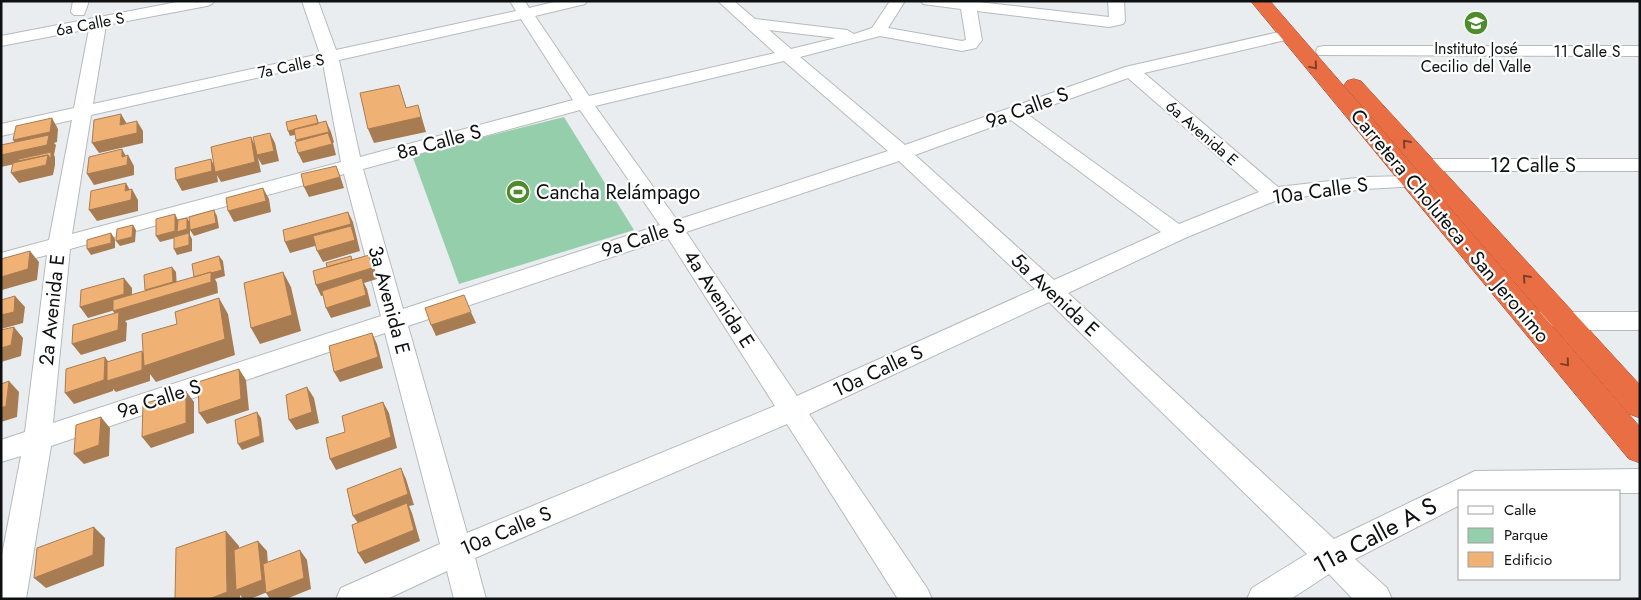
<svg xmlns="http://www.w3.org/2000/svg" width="1641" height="600" font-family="Jost,sans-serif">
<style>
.green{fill:#95ceaa}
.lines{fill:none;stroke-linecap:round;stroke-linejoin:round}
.minor-casing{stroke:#b7babd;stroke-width:2}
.highway-casing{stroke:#9d4d32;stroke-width:1}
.minor{fill:#fff;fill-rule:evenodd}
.highway{fill:#ea6e43;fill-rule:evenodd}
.shaded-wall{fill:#a87c52}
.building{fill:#f0b175;stroke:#a87c52}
.oneway{stroke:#7c3f2a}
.labels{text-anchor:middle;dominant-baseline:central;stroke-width:4.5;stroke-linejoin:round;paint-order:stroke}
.far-street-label{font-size:16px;fill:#0f1011;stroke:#fff}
.far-poi-label{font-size:16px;fill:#0f1011;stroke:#fff}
.street-label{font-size:20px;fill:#0f1011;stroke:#fff}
.poi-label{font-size:20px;fill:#0f1011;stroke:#fff;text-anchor:start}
.near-street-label{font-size:24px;fill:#0f1011;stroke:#fff}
</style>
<rect width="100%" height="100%" fill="#eaedf0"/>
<path class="green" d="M 564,117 L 634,230 L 459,284 L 412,155 Z"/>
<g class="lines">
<g class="minor-casing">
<path id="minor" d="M 73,1 L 89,1 L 84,15 L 74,15 L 71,12 Z
M 182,1 L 214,1 L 212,4 L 207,6 L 106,25 L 93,104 L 320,54 L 302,1 L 318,1 L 336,50 L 516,11 L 510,1 L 525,1 L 529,8 L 558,1 L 587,1 L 585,4 L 535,16 L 589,96 L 775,53 L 718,1 L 734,1 L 755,19 L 847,30 L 854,34 L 872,28 L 890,1 L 905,1 L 888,28 L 962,41 L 966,40 L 961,9 L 923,4 L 921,1 L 970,1 L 1109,17 L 1108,1 L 1124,1 L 1125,21 L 1123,24 L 1109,27 L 977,11 L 982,40 L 976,48 L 962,51 L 880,36 L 800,57 L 905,145 L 1125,67 L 1288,30 L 1294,32 L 1296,35 L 1294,38 L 1144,73 L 1278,187 L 1365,177 L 1412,176 L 1419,178 L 1422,182 L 1419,186 L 1365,189 L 1277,200 L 1185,238 L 1068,293 L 1334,539 L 1475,471 L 1640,469 L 1640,493 L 1620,493 L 1620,491 L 1460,491 L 1460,505 L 1355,559 L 1387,588 L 1392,599 L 1353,599 L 1329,574 L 1291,599 L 1247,599 L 1252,588 L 1307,554 L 1049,302 L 809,414 L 927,588 L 932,599 L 898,599 L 787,424 L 475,558 L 486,599 L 454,599 L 447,571 L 387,599 L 336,599 L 341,588 L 440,544 L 385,333 L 51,446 L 26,599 L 1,599 L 1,560 L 21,456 L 1,462 L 1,440 L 25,432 L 47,255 L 1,267 L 1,253 L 49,240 L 72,120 L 1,136 L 1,124 L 74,108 L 89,29 L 1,46 L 1,36 ZM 521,19 L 573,100 L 360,157 L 339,60 ZM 769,30 L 836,38 L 791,49 ZM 784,61 L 888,151 L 677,220 L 595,106 ZM 323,63 L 341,162 L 72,234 L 91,115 ZM 1128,78 L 1259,192 L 1179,224 L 1027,114 ZM 580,110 L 660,225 L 403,309 L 363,169 ZM 1011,120 L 1161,232 L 1054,280 L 915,155 ZM 899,161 L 1035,289 L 797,396 L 686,232 ZM 344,174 L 381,316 L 53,423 L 70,249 ZM 668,238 L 775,406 L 467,533 L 408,326 Z
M 1324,46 L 1640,46 L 1640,56 L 1318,55 L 1316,51 L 1318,47 Z
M 1425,159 L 1640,159 L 1640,171 L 1425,171 L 1418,169 L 1415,165 L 1418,161 Z
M 1550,308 L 1566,312 L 1640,312 L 1640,330 L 1564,330 L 1541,322 L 1538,316 L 1541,310 Z"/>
</g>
<g class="highway-casing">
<path id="highway" d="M 1251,1 L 1270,1 L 1640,427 L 1640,463 L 1629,459 Z
M 1354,79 L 1361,81 L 1640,385 L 1640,418 L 1629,414 L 1347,89 L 1344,85 L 1347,81 Z"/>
</g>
<use href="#minor" class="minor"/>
<use href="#highway" class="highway"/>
</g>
<path class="shaded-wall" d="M 399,85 L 410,119 L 418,105 L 426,132 L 374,143 L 368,129 L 406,108 Z
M 121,114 L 127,124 L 120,125 Z
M 316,115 L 318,120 L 320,129 L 290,136 L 288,131 Z
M 52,118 L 58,129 L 57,142 L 54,143 L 56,145 L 54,155 L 55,157 L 55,165 L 53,175 L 19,183 L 11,173 L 47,157 L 1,167 L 1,155 L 20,150 L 13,140 Z
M 137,121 L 143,131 L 143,143 L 99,153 L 92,143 Z
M 326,121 L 331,132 L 334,142 L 333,143 L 336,155 L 303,163 L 298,153 L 301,150 L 296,140 Z
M 270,133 L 275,143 L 279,161 L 262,165 L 258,158 L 261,172 L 221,182 L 217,175 L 218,182 L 182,191 L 176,180 L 211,159 L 216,170 L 251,137 L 256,148 Z
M 122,149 L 127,158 L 128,155 L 134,166 L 134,175 L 94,185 L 87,174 L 122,157 Z
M 336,166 L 340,176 L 344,188 L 309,197 L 304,187 Z
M 126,183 L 131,192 L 132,189 L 138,200 L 138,211 L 97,221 L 89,210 L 125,191 Z
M 263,188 L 269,199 L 271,212 L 234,222 L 228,211 Z
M 214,210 L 217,216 L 219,228 L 194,236 L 190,230 Z
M 348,212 L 353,222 L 360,251 L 323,262 L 317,251 L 354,235 L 290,253 L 285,242 Z
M 175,214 L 178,220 L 187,218 L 190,223 L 190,235 L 192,239 L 192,251 L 177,255 L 174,249 L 180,237 L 179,234 L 179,237 L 160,242 L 156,236 Z
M 133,225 L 136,230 L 135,242 L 120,246 L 116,241 Z
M 111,233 L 115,239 L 115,248 L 91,255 L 87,249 Z
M 30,251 L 39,262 L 37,280 L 2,290 L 1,277 Z
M 369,255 L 374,266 L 377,279 L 364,283 L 367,289 L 371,306 L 331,318 L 326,308 L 363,284 L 321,296 L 316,285 Z
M 219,256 L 223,261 L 225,276 L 215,279 L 217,283 L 218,293 L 125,321 L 127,323 L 126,341 L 81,355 L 72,344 L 118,318 L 113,311 L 198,284 Z
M 172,267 L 176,272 L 177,287 L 149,295 L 145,290 Z
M 283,272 L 291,287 L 301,331 L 260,344 L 251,328 Z
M 124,278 L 132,288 L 132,305 L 88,318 L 80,307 Z
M 15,296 L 25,307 L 23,323 L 1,329 L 1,315 Z
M 219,298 L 228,314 L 235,355 L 156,382 L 150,374 L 150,381 L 116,392 L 113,389 L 113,391 L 74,404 L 65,393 L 105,357 L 113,368 L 142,351 L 150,362 Z
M 471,312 L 476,323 L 436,336 L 431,325 Z
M 14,327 L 23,338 L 21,356 L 1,362 L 1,348 Z
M 372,333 L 377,344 L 383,368 L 340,382 L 334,372 Z
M 239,369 L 246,380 L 249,410 L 207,424 L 199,413 Z
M 9,381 L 19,392 L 17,417 L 1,422 L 1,408 Z
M 307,387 L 314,398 L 319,423 L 296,430 L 289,420 Z
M 186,391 L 194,402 L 194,433 L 151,448 L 142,437 Z
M 383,402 L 389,413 L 397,448 L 336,470 L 330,459 Z
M 257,412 L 261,418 L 264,442 L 242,450 L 238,444 Z
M 101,417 L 110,428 L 109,456 L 84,464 L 74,454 Z
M 401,468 L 406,479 L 414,505 L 409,506 L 412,513 L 420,541 L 365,564 L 358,553 L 360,526 L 353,516 Z
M 94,527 L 105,538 L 104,566 L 46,588 L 34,578 Z
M 226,531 L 239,546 L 240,589 L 258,541 L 267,551 L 270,591 L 250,599 L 243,599 L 240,595 L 240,599 L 209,599 Z
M 300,550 L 307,560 L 311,589 L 286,599 L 270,599 L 266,593 Z"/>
<path class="building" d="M 399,85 L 406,108 L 418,105 L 421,117 L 368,129 L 360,93 Z
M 121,114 L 120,125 L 137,121 L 137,133 L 92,143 L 94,120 Z
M 316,115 L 318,124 L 288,131 L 286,122 Z
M 52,118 L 50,132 L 13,140 L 16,126 Z
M 326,121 L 329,132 L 296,140 L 294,129 Z
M 270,133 L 274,151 L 257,155 L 253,137 Z
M 328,133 L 332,144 L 298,153 L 295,142 Z
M 49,135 L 47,145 L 1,155 L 1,145 Z
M 251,137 L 255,162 L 215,172 L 211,147 Z
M 122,149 L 122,157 L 128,155 L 127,165 L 87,174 L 89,157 Z
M 51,152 L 51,159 L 48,155 L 18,161 L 19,159 Z
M 48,155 L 46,165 L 11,173 L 13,163 Z
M 211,159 L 212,171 L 176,180 L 175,168 Z
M 336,166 L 340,177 L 304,187 L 301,174 Z
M 126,183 L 125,191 L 132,189 L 131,200 L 89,210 L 91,191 Z
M 263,188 L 266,201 L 228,211 L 226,198 Z
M 214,210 L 216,223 L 190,230 L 189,217 Z
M 348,212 L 351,224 L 285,242 L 283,230 Z
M 175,214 L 175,231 L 156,236 L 156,219 Z
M 187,218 L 187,229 L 177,232 L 178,220 Z
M 133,225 L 132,237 L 116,241 L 117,229 Z
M 351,226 L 355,240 L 317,251 L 313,236 Z
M 111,233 L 111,243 L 87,249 L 87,240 Z
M 189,233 L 189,245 L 174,249 L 174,237 Z
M 30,251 L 28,269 L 1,277 L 1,259 Z
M 369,255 L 372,268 L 316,285 L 313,271 Z
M 219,256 L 222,270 L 211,273 L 211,272 L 194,277 L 192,264 Z
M 351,256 L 352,260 L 327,267 L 326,263 Z
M 172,267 L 173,282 L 145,290 L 144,275 Z
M 211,272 L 211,282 L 113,311 L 113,300 Z
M 283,272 L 292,315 L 251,328 L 244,283 Z
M 124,278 L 124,294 L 80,307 L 81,290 Z
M 362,278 L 366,295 L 326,308 L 322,291 Z
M 464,295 L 471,312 L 431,325 L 425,308 Z
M 15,296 L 14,312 L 1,315 L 1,300 Z
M 219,298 L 225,339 L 144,366 L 142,334 L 177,324 L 175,312 Z
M 119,312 L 118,330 L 72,344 L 73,325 Z
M 14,327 L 11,345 L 1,348 L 1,330 Z
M 372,333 L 378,357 L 334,372 L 329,346 Z
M 142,351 L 142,370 L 107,381 L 107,362 Z
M 105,357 L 104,380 L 65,393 L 66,369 Z
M 239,369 L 241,399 L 199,413 L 198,382 Z
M 9,381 L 6,406 L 1,408 L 1,384 Z
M 307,387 L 312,412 L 289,420 L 286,395 Z
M 186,391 L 186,423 L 142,437 L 143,404 Z
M 383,402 L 391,437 L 330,459 L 326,438 L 345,432 L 342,416 Z
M 257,412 L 260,436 L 238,444 L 235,420 Z
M 101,417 L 99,445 L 74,454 L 76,425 Z
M 401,468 L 408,494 L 353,516 L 347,489 Z
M 407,503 L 414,530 L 358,553 L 352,525 Z
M 94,527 L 93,555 L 34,578 L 37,548 Z
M 226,531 L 227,592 L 209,599 L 175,599 L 176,548 Z
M 258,541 L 262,580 L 236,590 L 234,550 Z
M 300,550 L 304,578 L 266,593 L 263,564 Z"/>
<defs><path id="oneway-chevron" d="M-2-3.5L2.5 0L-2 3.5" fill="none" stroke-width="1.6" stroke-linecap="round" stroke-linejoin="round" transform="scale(1.25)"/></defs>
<g class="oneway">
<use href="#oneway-chevron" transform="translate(1314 66) rotate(50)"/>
<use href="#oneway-chevron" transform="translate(1406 143) rotate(-131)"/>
<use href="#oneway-chevron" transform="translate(1526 278) rotate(-132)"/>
<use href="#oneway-chevron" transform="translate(1566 363) rotate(50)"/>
</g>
<defs>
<g id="school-disc" transform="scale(1.25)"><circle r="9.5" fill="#4d8b2b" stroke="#fff"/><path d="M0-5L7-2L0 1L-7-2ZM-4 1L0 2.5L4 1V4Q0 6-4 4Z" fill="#fff"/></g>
<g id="stadium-disc" transform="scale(1.25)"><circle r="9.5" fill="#4d8b2b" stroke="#fff"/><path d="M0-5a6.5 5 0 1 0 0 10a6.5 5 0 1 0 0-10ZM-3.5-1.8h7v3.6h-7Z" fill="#fff"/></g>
</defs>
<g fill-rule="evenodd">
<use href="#school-disc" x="1476" y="23"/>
<use href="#stadium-disc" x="518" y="192"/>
</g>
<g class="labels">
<g class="far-street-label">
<text transform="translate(90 24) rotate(-11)">6a Calle S</text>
<text x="1587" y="51">11 Calle S</text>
<text transform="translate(291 66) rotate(-12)">7a Calle S</text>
<text transform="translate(1202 133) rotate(41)">6a Avenida E</text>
</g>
<g class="far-poi-label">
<text x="1476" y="48">Instituto José<tspan x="1476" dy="18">Cecilio del Valle</tspan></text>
</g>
<g class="street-label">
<text transform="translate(1027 108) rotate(-20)">9a Calle S</text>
<text transform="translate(439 142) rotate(-15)">8a Calle S</text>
<text x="1533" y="165">12 Calle S</text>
<text transform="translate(1320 191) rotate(-8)">10a Calle S</text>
<text transform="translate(1450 226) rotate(50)">Carretera Choluteca - San Jeronimo</text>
<text transform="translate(643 238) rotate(-18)">9a Calle S</text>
<text transform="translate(1055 295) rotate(43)">5a Avenida E</text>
<text transform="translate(719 299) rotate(57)">4a Avenida E</text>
<text transform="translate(389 300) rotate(75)">3a Avenida E</text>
<text transform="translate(52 310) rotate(-84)">2a Avenida E</text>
<text transform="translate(878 371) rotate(-25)">10a Calle S</text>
<text transform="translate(159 399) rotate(-18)">9a Calle S</text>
<text transform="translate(506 531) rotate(-23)">10a Calle S</text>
</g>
<g class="poi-label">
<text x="536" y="192">Cancha Relámpago</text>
</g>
<g class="near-street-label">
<text transform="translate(1375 535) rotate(-28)">11a Calle A S</text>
</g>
</g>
<rect width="1641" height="600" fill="none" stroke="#0f1011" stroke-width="5"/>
<rect x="1458" y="490" width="162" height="90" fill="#ffffff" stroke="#9f9fa0"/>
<rect x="1468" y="506" width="25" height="8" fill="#ffffff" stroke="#9f9fa0"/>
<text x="1504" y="515" font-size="15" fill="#0f1011">Calle</text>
<rect x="1468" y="528" width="25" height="15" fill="#95ceaa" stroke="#9f9fa0"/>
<text x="1504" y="540" font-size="15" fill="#0f1011">Parque</text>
<rect x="1468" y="552" width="25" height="15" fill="#f0b175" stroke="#9f9fa0"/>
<text x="1504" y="565" font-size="15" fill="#0f1011">Edificio</text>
</svg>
